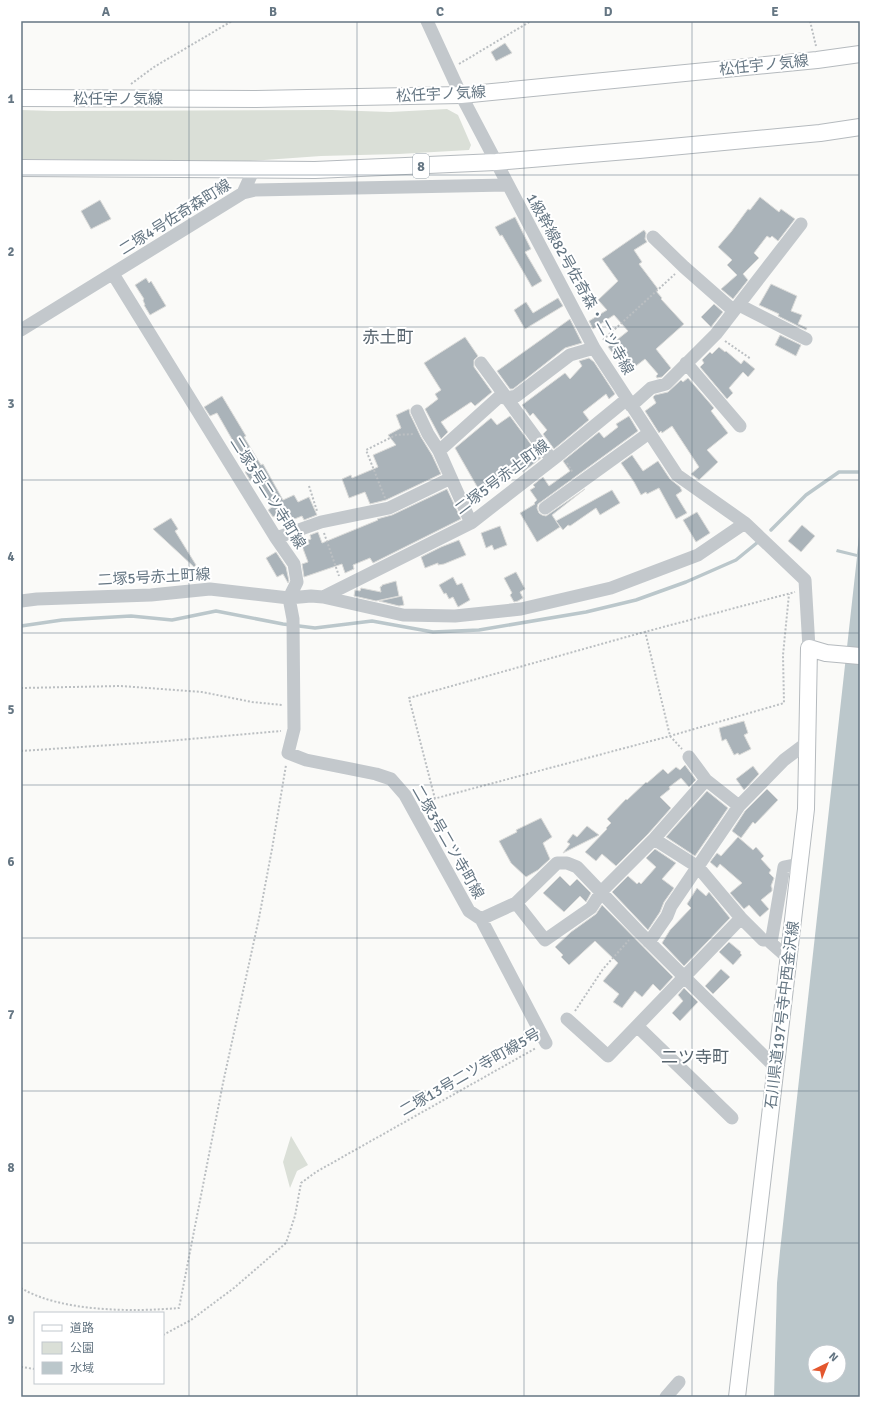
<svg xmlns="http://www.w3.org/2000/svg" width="881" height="1418" font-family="Signika,'Noto Sans JP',sans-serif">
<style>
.green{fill:#dadfd7}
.water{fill:#bbc7cb;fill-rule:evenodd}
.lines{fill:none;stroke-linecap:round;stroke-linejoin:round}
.stream{stroke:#bbc7cb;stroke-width:3.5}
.building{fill:#aab3b9;stroke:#dcdcda}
.major-casing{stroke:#b5babe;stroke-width:18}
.path{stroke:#bbbfc2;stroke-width:2;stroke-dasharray:2 2;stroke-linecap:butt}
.minor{stroke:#c3c8cc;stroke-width:13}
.major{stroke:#fff;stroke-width:16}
.grid{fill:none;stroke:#657683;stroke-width:1;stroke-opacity:0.55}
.labels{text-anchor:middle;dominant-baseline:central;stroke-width:4;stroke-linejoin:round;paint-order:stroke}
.shield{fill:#fff;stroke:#939fa8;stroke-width:1}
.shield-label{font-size:14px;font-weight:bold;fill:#657683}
.street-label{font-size:15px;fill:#657683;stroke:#fff}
.quarter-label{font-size:17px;fill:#57646e;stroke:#fff}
.neatline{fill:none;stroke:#657683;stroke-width:1.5}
.grid-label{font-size:13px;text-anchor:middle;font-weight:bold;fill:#657683}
</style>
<rect width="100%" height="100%" fill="#fafaf8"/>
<path class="green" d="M 447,109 L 458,115 L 471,145 L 469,150 L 399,154 L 321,156 L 236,162 L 21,159 L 21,110 L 53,111 L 332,110 L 390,112 Z
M 291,1136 L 308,1165 L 297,1171 L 290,1188 L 283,1162 Z"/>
<path class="water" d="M 860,527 L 860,1397 L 774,1397 L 777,1283 L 780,1251 L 857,557 L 836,552 L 837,549 L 857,554 ZM 815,1352 L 839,1352 L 839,1376 L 815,1376 Z"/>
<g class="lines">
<path class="stream" d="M 771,530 L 806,495 L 839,472 L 860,472
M 21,626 L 62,620 L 131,616 L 172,620 L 216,611 L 283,624 L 315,628 L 372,621 L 433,632 L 479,630 L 586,612 L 636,600 L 686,582 L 736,560 L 758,542"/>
</g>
<path class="building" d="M 505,43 L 512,53 L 496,61 L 491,52 Z
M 760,197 L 779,212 L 781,209 L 795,219 L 778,241 L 772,236 L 770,238 L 767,236 L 754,253 L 759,258 L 743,274 L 748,280 L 733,299 L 721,289 L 737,275 L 727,265 L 732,260 L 718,247 L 731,232 L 748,209 L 750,210 Z
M 100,200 L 111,219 L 91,229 L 81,211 Z
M 515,217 L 531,249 L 525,252 L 542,281 L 532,287 L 502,235 L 500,236 L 495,227 Z
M 644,230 L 646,233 L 645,239 L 647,242 L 634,250 L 642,262 L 639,264 L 658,289 L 656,291 L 662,298 L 661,299 L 684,324 L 656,349 L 671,368 L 662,377 L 657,378 L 656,376 L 658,374 L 645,359 L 628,372 L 608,347 L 628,331 L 614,315 L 593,329 L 589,321 L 607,310 L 598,300 L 618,281 L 602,259 Z
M 146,278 L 149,283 L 151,281 L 166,306 L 150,315 L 144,305 L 145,305 L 143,300 L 144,299 L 135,285 Z
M 771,284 L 797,296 L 791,311 L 802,315 L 798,324 L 807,328 L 806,330 L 778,316 L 779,314 L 759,305 Z
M 558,298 L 563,306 L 525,329 L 514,310 L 526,302 L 533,313 Z
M 714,304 L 723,312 L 711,327 L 701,317 Z
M 570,319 L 582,343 L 565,348 L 513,389 L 510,389 L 497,371 Z
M 780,335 L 801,345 L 796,356 L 775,345 Z
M 465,337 L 478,356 L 474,360 L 474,367 L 492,392 L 475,406 L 471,402 L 441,422 L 448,432 L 441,439 L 425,409 L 438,399 L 435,394 L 441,390 L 424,363 Z
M 719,347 L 725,352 L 726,351 L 741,364 L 744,360 L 755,369 L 748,377 L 743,372 L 729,388 L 733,393 L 727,399 L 700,367 L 704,363 L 702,360 L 710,352 L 712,354 Z
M 589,358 L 594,362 L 615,394 L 609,399 L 606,394 L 583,412 L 589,420 L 554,449 L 543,434 L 547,430 L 533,413 L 530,416 L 522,405 L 565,373 L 570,379 L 582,366 L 579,361 Z
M 688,378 L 714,408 L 711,411 L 728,433 L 707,450 L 718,462 L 699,480 L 691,474 L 699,467 L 672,426 L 662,433 L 661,431 L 659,433 L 645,411 L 656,403 L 653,397 L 655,395 L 668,392 L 681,380 L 683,382 Z
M 222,396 L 246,436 L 244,437 L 261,465 L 263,464 L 283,500 L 294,495 L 298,502 L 309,497 L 317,515 L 304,520 L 302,516 L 287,522 L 282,512 L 273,517 L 268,510 L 272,507 L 254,477 L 250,480 L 245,472 L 249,469 L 217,413 L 210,416 L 204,407 Z
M 409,409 L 410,414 L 421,437 L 432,455 L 441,474 L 386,500 L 370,504 L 365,492 L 349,498 L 342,479 L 351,475 L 352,478 L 378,467 L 373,455 L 396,445 L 388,435 L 401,428 L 396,415 Z
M 510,416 L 541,458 L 523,472 L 520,469 L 506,479 L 505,477 L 490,489 L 488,485 L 479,490 L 455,448 L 491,418 L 497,425 Z
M 629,416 L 638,431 L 538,504 L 537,508 L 539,513 L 542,515 L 546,516 L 585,489 L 552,515 L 560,527 L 537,542 L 520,513 L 535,504 L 534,503 L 537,500 L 530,490 L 535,487 L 533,485 L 543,477 L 549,486 L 570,471 L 563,461 L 599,432 L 604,438 L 618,427 L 616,424 Z
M 632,455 L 643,471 L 658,461 L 670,479 L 680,487 L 682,491 L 676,495 L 687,513 L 676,519 L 659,488 L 647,494 L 646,492 L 641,495 L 634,482 L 621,463 Z
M 447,489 L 461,519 L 373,563 L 370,558 L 353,565 L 354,569 L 345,573 L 342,564 L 304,577 L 302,564 L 308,562 L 302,546 L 309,544 L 308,540 L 311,539 L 310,535 L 318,532 L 322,543 L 378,520 L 377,519 L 392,515 Z
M 612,490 L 620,503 L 600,515 L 596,508 L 570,526 L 568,525 L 563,530 L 556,521 Z
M 697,512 L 710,533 L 696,542 L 683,520 Z
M 171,518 L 178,529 L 175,531 L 196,565 L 194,567 L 153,529 Z
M 802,525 L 815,536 L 801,552 L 788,541 Z
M 500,526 L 507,545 L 494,550 L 492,545 L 486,548 L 481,533 Z
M 459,540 L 466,555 L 444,564 L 438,565 L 438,563 L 425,568 L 421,557 L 441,547 Z
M 276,552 L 286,567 L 289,581 L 288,583 L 283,574 L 277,577 L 266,558 Z
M 516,572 L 525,589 L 520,592 L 523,598 L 518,601 L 514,602 L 510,595 L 512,593 L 504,578 Z
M 453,577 L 457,585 L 462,583 L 470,600 L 458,607 L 453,597 L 449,599 L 446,593 L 444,594 L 439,585 Z
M 396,581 L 399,596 L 376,601 L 354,596 L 355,590 L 360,591 L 361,588 L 381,592 L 380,587 L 382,586 L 382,585 Z
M 402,596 L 404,605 L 399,606 L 379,601 Z
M 744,721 L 748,733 L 744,735 L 751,749 L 739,755 L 738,753 L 734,755 L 726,739 L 722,741 L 719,728 Z
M 685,765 L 696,780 L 689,787 L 681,778 L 669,787 L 670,789 L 660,797 L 671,808 L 648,834 L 616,866 L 602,854 L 596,861 L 585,852 L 607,829 L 606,828 L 611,823 L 607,819 L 626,799 L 627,800 L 646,782 L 647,783 L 663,769 L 668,774 L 676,767 L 680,770 Z
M 753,766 L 759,774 L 744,790 L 736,779 Z
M 767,789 L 778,800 L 755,824 L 753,822 L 741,838 L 732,831 L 745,811 Z
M 707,791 L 728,808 L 695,856 L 666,837 Z
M 541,818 L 552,837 L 543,843 L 550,859 L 538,870 L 526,877 L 511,863 L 499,841 L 517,832 L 516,830 Z
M 587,826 L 599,835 L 563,853 L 570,844 L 567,842 L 573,834 L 577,837 Z
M 738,837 L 753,850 L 756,847 L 764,856 L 761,859 L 771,870 L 769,873 L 774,878 L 771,886 L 772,888 L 772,891 L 761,900 L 769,909 L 760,917 L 749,905 L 744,909 L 730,893 L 742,883 L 720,864 L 717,868 L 710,862 L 717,853 L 721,856 Z
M 655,849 L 676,863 L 662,879 L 674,888 L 664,902 L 660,912 L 648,930 L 612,892 L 628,876 L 637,884 L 639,882 L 641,884 L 656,867 L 646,858 Z
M 560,876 L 570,886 L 577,879 L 591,893 L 586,902 L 580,896 L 564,912 L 543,893 Z
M 697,888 L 706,896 L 709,892 L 730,918 L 684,966 L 662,943 L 670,930 L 691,908 L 687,904 Z
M 602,905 L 673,977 L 660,991 L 653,984 L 642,997 L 635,991 L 622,1008 L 613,1002 L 619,994 L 603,981 L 618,963 L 595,941 L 569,965 L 561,957 L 563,955 L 555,947 L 571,932 L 596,914 Z
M 729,942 L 741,952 L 740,953 L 742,955 L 733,965 L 719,952 Z
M 721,969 L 730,977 L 713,994 L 705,986 Z
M 684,988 L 698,1002 L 680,1021 L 672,1013 L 683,1001 L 678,995 Z"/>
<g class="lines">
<g class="major-casing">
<path id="major" d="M 21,98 L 256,99 L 461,95 L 817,60 L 860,54
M 21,168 L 315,170 L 496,162 L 639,150 L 820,133 L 860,127
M 737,1397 L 806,809 L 809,648 L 826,653 L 860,656"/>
</g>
<path class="path" d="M 810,21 L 816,46
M 459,64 L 531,21
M 131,84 L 154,67 L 232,21
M 603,340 L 675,274
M 725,341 L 751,359
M 567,463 L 573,473
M 309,486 L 317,511
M 385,498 L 366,450 L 396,435 L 414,434
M 324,533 L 339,576
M 645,631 L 670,736 L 682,749
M 21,688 L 121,686 L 202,692 L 252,702 L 282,705
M 21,751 L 156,742 L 281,731
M 435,799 L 409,698 L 637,634 L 795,592
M 422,802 L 670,736 L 784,703 L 783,655 L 789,594
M 575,1011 L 603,969 L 629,940
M 21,1288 C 61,1312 133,1312 179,1308 L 223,1083 L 259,918 L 272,849 L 286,765
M 163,1335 L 191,1320 L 234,1288 L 286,1243 L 295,1216 L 301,1183 L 316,1172 L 536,1048
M 21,1367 L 35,1369"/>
<path class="minor" d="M 427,21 L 461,95 L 594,348 L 677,475 L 745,523 L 805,580 L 809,648
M 243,193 L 253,171
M 653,237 L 684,267 L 734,311
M 113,274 L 276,538 L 294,564 L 297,582 L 289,598 L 293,619 L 294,729 L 288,753 L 306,760 L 376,774 L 391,779 L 405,795 L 469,911 L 481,919 L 516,903 L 557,863 L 567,863 L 577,867 L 638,931 L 775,1067
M 739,305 L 806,339
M 21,330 L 243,193 L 255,190 L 507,185
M 481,363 L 552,460
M 686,363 L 740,426
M 631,406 L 651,388 L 666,384 L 716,334 L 801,224
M 417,411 L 428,434 L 439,451 L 471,523
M 439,451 L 499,397 L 506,398 L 516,396 L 570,355 L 594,348
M 545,508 L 649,433
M 276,538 L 321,522 L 389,508 L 451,478
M 323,597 L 471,523 L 561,453 L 627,399
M 21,601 L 37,599 L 151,595 L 210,589 L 289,598 L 311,596 L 323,597 L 403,615 L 455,616 L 521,609 L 611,588 L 698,555 L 745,523
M 689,757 L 706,780
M 654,839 L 698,867 L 741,918 L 763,940
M 516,903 L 545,940 L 591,908 L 602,891 L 654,839 L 706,780 L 739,806 L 784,760 L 808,742
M 481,919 L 546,1043
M 649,942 L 667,916 L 671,906 L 739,806
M 788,958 L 771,943 L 784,867 L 799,864
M 567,1019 L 608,1056 L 741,918
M 637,1026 L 732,1118
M 666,1397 L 679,1382"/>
<use href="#major" class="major"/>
</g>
<path class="grid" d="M 189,21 L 189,1397M 357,21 L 357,1397M 524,21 L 524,1397M 692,21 L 692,1397M 21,175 L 860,175M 21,327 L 860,327M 21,480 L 860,480M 21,633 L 860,633M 21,785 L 860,785M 21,938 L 860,938M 21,1091 L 860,1091M 21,1243 L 860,1243"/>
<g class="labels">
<rect class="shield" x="413" y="154" width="16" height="24" rx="3"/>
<g class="shield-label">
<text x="421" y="166">8</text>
</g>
<g class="street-label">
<text transform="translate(764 65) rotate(-6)">松任宇ノ気線</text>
<text transform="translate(441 94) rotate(-3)">松任宇ノ気線</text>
<text x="118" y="99">松任宇ノ気線</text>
<text transform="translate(175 217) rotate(-32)">二塚4号佐奇森町線</text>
<text transform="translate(580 284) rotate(61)">1級幹線82号佐奇森・二ツ寺線</text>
<text transform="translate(502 477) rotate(-37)">二塚5号赤土町線</text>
<text transform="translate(268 493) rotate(58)">二塚3号二ツ寺町線</text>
<text transform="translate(154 577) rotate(-3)">二塚5号赤土町線</text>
<text transform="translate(448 842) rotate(60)">二塚3号二ツ寺町線</text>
<text transform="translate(782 1015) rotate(-83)">石川県道197号寺中西金沢線</text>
<text transform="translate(470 1072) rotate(-30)">二塚13号二ツ寺町線5号</text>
</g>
<g class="quarter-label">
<text x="388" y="337">赤土町</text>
<text x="695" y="1057">二ツ寺町</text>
</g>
</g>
<rect width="881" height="1418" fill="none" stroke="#ffffff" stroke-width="44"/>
<rect x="34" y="1312" width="130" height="72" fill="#ffffff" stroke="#c1c8cd"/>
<rect x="42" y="1325" width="20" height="6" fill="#ffffff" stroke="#c1c8cd"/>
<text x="70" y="1332" font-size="12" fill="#657683">道路</text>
<rect x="42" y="1342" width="20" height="12" fill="#dadfd7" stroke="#c1c8cd"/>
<text x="70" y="1352" font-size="12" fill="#657683">公園</text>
<rect x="42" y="1362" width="20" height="12" fill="#bbc7cb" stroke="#c1c8cd"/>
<text x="70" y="1372" font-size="12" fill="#657683">水域</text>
<g transform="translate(827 1364) rotate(43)"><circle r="19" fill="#ffffff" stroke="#c1c8cd"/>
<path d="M0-3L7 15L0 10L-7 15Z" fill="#e4572e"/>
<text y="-6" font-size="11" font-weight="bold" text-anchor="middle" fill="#657683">N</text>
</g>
<rect x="22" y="22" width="837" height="1374" class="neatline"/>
<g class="grid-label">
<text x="106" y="16">A</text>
<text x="273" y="16">B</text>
<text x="440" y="16">C</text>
<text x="608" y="16">D</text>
<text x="775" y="16">E</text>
<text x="11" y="103">1</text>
<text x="11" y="256">2</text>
<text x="11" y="408">3</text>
<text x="11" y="561">4</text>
<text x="11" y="714">5</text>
<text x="11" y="866">6</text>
<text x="11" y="1019">7</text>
<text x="11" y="1172">8</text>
<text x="11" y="1324">9</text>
</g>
</svg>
